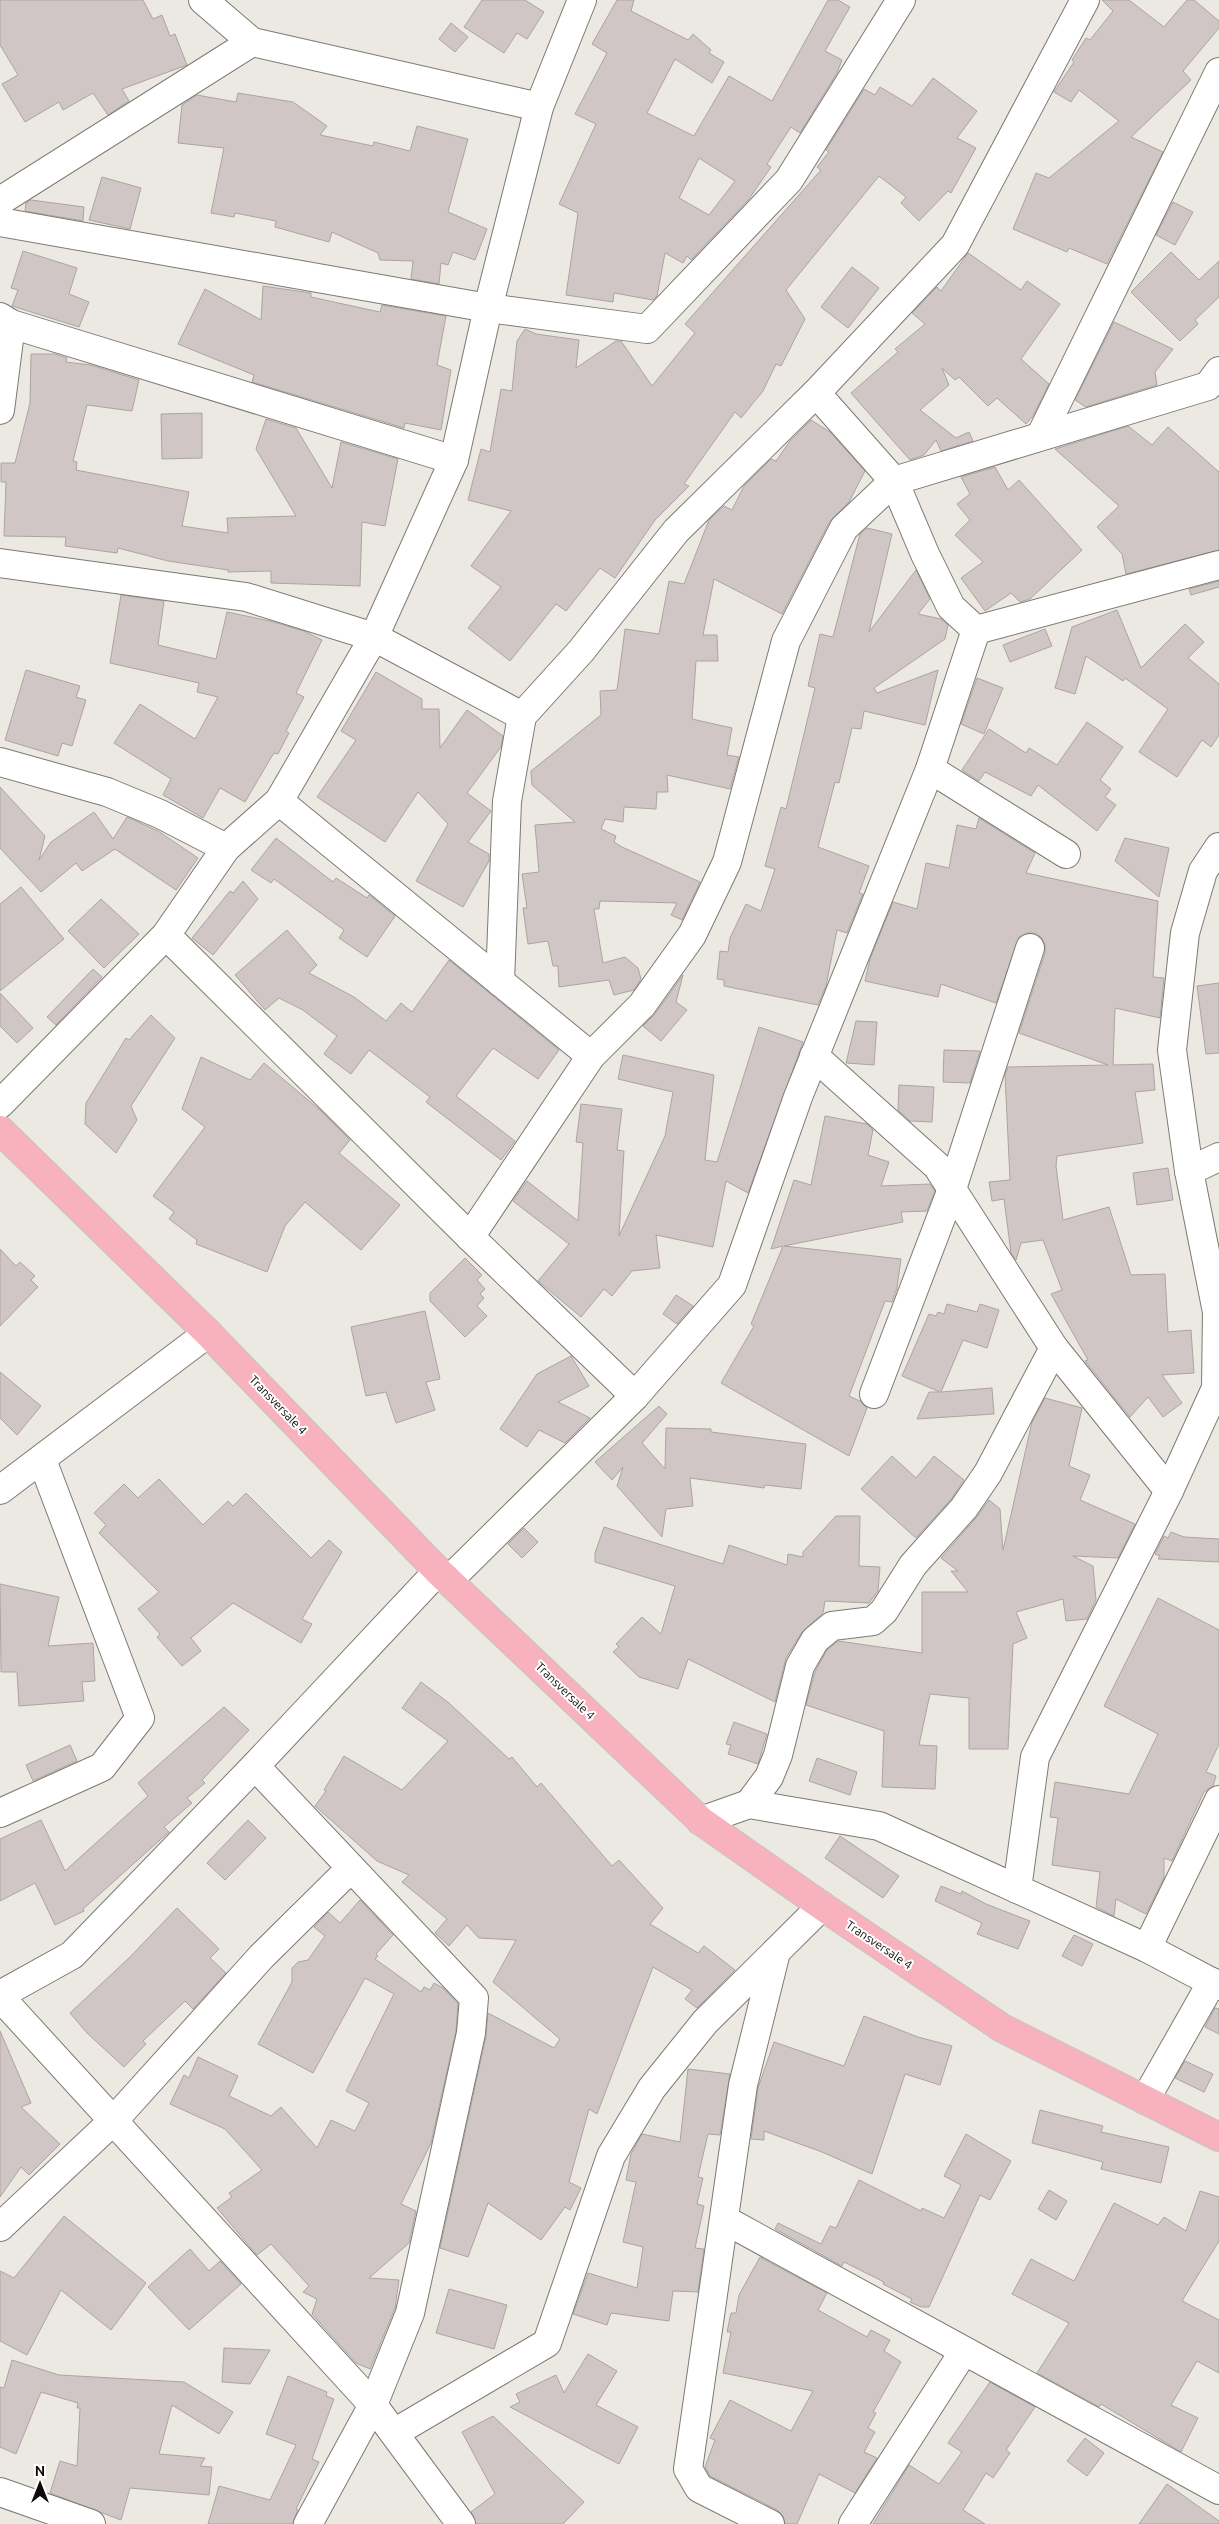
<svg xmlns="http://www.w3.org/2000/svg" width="1219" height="2524" font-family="Ubuntu,sans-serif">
	<rect width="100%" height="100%" fill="#ece9e2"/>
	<g fill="#d0c6c5" stroke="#ada4a2" fill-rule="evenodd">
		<polygon points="0,0 143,0 153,19 162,15 170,36 175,34 187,65 122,89 129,101 108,115 93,93 63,110 59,102 25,122 2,84 18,75 0,45"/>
		<polygon points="482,0 525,0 544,12 527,39 517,33 504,53 464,27"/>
		<path d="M 617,0 L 634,0 L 631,11 L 688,40 L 693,34 L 711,50 L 709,53 L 724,62 L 712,83 L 675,59 L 647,113 L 694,136 L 729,76 L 772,101 L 828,0 L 838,0 L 850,7 L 825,51 L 842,60 L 837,73 L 800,133 L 791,127 L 767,164 L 771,167 L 749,199 L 691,260 L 687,256 L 683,263 L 665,253 L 657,296 L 653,300 L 614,293 L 613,302 L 566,295 L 578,213 L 559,204 L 596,124 L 575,114 L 607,53 L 592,44 ZM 699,158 L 735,181 L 709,215 L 679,198 Z"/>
		<polygon points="1102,0 1129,0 1164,27 1187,0 1194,0 1219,21 1219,28 1183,71 1191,80 1131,137 1163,152 1107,264 1069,248 1067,252 1013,229 1036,173 1049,178 1119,121 1079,90 1071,102 1054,92 1074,62 1072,60 1086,38 1090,40 1113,11"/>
		<polygon points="451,23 468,37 455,52 439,39"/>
		<polygon points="933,78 977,111 957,138 976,148 951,193 948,191 919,221 901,203 906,197 879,176 786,290 805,319 781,366 776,364 763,391 741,418 735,412 684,484 689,486 655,520 615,578 600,568 566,611 556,604 510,661 468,628 501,587 471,566 511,511 468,500 481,449 490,452 501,389 512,391 517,341 525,329 536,334 579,340 576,368 616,341 621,341 652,386 695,333 685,324 821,170 817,167 829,152 826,150 864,89 875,95 880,87 912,106"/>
		<polygon points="238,93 293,102 327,126 320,135 373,146 374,142 410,151 417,126 468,139 448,212 487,229 475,260 453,252 448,265 441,263 439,284 411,279 413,261 380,260 378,253 332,232 329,242 275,227 276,221 235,213 234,217 211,213 224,148 178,143 182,105 197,95 236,102"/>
		<polygon points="102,177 141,188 130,229 89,220"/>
		<polygon points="31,200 84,207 83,221 25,211 26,203"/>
		<polygon points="1173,202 1193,212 1175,245 1156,235"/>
		<polygon points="23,251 77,268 69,294 89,302 79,327 12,306 18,290 11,288"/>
		<polygon points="1171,252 1199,280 1219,261 1219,297 1195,320 1198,324 1180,341 1131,292"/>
		<polygon points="968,253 1021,290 1027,281 1060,304 1021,359 1049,384 1033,416 1026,424 997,398 988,406 959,377 955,380 942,368 949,385 920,410 956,438 969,432 973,441 941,451 936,440 924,455 910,460 851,393 898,352 895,349 925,324 912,313 937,287 941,291"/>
		<polygon points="852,267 879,288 848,328 821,307"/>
		<polygon points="263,286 311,293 311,297 380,312 382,305 446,316 437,365 451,370 441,430 405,423 404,428 252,382 254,375 178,344 205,289 261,320"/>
		<polygon points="1114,322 1173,349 1155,372 1157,385 1086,407 1075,400"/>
		<polygon points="31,354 55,354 67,358 66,362 91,365 139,380 132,411 87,405 73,461 77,462 76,470 189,492 182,526 228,533 227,518 296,516 256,449 266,419 296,428 332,488 341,442 398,459 385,526 362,522 360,586 271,583 271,571 228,572 228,570 168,561 118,548 117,553 65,546 66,537 4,536 6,482 1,482 1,463 15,463 30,403"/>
		<polygon points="202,413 202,458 162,459 161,414"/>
		<polygon points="811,420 830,432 865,471 849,502 830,521 782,614 714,579 703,635 717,635 718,661 696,661 692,719 732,728 727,755 739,757 730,789 667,775 668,792 657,792 656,809 624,807 623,822 605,819 601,829 616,836 614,842 622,847 700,882 682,920 671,915 677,903 600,901 599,909 594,909 603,963 625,957 638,968 641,979 634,990 614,995 609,980 559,987 558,966 553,966 548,941 528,944 523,908 527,908 522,874 539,872 535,825 575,822 532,785 531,771 601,715 600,691 617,690 625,629 659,634 669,581 684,584 709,520 724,506 732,510 744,486 771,459 776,461 790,441"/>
		<polygon points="1128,426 1152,445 1168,427 1219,472 1219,550 1126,574 1122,554 1097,527 1119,506 1055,449"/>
		<polygon points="995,467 1008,490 1019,480 1082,550 1030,599 1020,602 1011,593 985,611 961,578 983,562 955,535 970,520 957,504 970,494 961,477"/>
		<polygon points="867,528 892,534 869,632 916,570 930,599 918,614 941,619 948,625 945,639 874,688 877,693 938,670 925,725 864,711 861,729 852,728 839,783 835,782 818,847 869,866 859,893 863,894 847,933 837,930 826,986 818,1005 724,986 724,980 717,979 720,951 728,952 730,938 746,904 761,911 775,869 765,866 781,807 786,809 815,688 808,686 820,634 833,637 860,534"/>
		<polygon points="1219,581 1219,587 1191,595 1189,589"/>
		<polygon points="121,595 164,601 158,645 216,659 227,612 270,621 304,631 322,640 296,693 304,697 286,731 289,733 278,754 274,753 272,756 245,802 220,788 203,818 163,795 171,779 114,743 140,704 195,739 218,697 197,692 199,683 110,663"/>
		<polygon points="1117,610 1141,668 1185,624 1204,642 1188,658 1219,684 1219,735 1211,747 1202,740 1177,777 1139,752 1168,709 1125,678 1123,681 1086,656 1075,694 1055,688 1072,627"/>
		<polygon points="1045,629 1052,646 1010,662 1003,645"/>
		<polygon points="26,670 80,686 76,697 86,700 72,746 62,743 58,756 5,740"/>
		<polygon points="376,672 422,699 422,709 439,709 440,748 467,710 503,736 501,747 467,793 491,811 468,842 489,854 489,861 463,907 416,881 448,824 418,792 385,842 317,797 356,740 341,731"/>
		<polygon points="977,678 1003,688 984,734 961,724"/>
		<polygon points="1087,722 1123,747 1100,780 1111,789 1105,797 1116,805 1097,831 1038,785 1031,796 985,772 979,781 962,770 989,729 1026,753 1029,748 1057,765"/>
		<polygon points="0,787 45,836 39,860 51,842 94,812 113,839 127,817 158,831 198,858 176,890 115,849 82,871 76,863 41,892 0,848"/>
		<polygon points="979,818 1035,853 1026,873 1158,901 1153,977 1164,978 1160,1018 1115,1008 1113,1065 1153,1064 1155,1090 1135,1092 1143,1143 1057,1156 1056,1166 1063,1220 1109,1207 1131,1275 1165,1274 1168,1332 1191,1330 1194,1373 1162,1375 1182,1403 1163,1417 1148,1397 1130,1417 1085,1361 1088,1360 1051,1294 1062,1290 1043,1240 1021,1243 1016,1260 1011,1253 1004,1199 992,1201 989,1182 1010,1180 1005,1075 1008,1067 1108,1065 1019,1033 1045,953 1045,945 1042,938 1035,933 1027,933 1019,937 996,1003 941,984 938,997 865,981 870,959 893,902 917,909 926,863 949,868 957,825 976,829"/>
		<polygon points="276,838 333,882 336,878 367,898 369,895 395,916 367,957 339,938 344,930 274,879 271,883 251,870"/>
		<polygon points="1125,838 1169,848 1159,897 1115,861"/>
		<polygon points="243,881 258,899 213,955 192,938 230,891 233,893"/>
		<polygon points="21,887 64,939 0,991 0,904"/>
		<polygon points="101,899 139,934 104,968 68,931"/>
		<polygon points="287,930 317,965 309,973 354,997 386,1021 401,1003 412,1012 449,960 559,1050 538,1079 493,1048 456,1096 515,1141 501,1160 426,1102 430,1097 369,1050 351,1074 324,1054 337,1036 303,1010 279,998 265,1010 235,975"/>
		<polygon points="93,969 102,977 56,1025 47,1017"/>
		<polygon points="683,975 676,1002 687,1010 661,1041 643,1026 655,1014"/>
		<polygon points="1219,983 1219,1053 1206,1054 1197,986"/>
		<polygon points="0,993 33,1028 17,1043 0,1026"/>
		<polygon points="151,1015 175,1038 131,1106 137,1120 116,1153 85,1124 86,1103 126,1038 129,1040"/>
		<polygon points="856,1021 877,1022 874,1065 846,1063"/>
		<polygon points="759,1027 803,1042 748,1193 726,1181 713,1247 656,1235 660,1268 632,1271 612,1296 604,1289 581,1317 538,1281 569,1244 513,1201 527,1181 578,1221 583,1143 576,1142 581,1104 622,1109 617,1150 624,1151 619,1236 665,1136 673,1092 618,1079 623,1055 714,1075 705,1160 717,1162"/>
		<polygon points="944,1050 980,1051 970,1083 943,1082"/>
		<polygon points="201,1057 250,1080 264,1063 320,1110 350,1140 339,1153 400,1205 361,1250 305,1202 285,1226 267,1272 196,1244 197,1240 169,1219 174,1212 153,1196 205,1127 182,1109"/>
		<polygon points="899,1085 934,1087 932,1122 910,1121 898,1110"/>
		<polygon points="825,1116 867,1124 873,1130 868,1155 889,1162 881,1186 930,1184 935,1191 927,1211 901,1212 903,1222 784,1246 901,1259 897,1288 892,1302 885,1301 849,1396 860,1401 867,1408 849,1456 721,1383 754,1326 751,1324 783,1246 771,1249 794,1180 811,1185"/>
		<polygon points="1168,1168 1173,1200 1137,1205 1133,1173"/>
		<polygon points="0,1249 16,1266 20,1262 35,1276 31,1280 38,1287 0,1326"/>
		<polygon points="465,1258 482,1275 477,1280 485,1289 480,1294 484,1298 477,1306 487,1316 465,1337 430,1301 430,1293"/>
		<polygon points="676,1295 693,1306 677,1324 663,1314"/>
		<polygon points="947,1304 977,1312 980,1304 999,1310 987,1348 963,1340 941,1392 992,1388 994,1414 917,1419 929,1392 940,1392 902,1376 929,1314 936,1316 938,1312 944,1314"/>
		<polygon points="425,1311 440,1379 426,1382 435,1410 396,1423 386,1392 366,1396 351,1327"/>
		<polygon points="571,1356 589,1386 558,1402 590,1418 565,1443 539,1430 527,1447 500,1429 537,1374"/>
		<polygon points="0,1372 41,1406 17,1435 0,1418"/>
		<polygon points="1045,1398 1082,1408 1069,1466 1090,1475 1080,1500 1135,1524 1118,1558 1073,1556 1093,1566 1096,1600 1087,1619 1066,1621 1063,1599 1016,1612 1027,1638 1013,1644 1008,1749 969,1749 969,1698 930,1694 919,1745 937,1746 935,1789 882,1787 884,1731 806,1705 815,1672 827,1650 838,1641 922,1653 922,1592 968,1592 951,1571 958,1571 941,1558 976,1518 989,1500 1000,1509 1003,1550 1032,1422"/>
		<polygon points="659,1406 667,1414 642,1443 665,1469 666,1428 711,1429 711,1432 806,1444 801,1489 765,1485 764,1488 690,1478 693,1506 666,1509 662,1537 617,1486 623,1467 612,1480 595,1462"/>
		<polygon points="892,1456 916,1478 934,1456 964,1480 952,1498 916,1538 861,1489"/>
		<polygon points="159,1479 203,1525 228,1501 233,1506 246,1493 311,1558 329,1540 342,1552 302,1619 312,1624 301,1643 233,1603 191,1638 201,1651 182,1666 157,1637 160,1634 138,1609 159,1592 99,1533 106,1525 94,1513 124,1484 138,1498"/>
		<polygon points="836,1516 860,1516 859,1566 880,1567 878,1591 869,1603 825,1601 823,1613 802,1632 786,1658 775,1702 688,1659 678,1689 639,1677 613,1652 619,1647 616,1644 642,1617 661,1634 675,1586 595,1562 595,1553 604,1527 723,1564 729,1545 787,1565 788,1554 803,1557 803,1552"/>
		<polygon points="524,1528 538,1542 522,1558 508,1544"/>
		<polygon points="1171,1532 1184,1537 1219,1539 1219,1562 1158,1559 1160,1556 1155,1554 1164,1536 1168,1538"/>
		<polygon points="0,1584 59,1597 48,1646 93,1643 95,1681 82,1682 84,1701 19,1706 17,1672 1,1672"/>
		<polygon points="1158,1598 1219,1630 1219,1744 1206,1772 1216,1776 1213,1786 1204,1792 1172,1861 1164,1858 1164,1878 1146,1914 1116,1899 1114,1916 1096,1907 1100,1872 1052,1865 1058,1818 1050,1817 1055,1782 1129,1794 1158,1734 1104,1706"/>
		<polygon points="421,1682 449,1703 509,1759 512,1757 537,1787 541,1783 612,1866 619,1860 663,1908 650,1924 698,1953 704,1946 735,1970 697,2008 685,1999 692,1990 653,1967 597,2114 589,2109 569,2182 581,2188 570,2210 565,2207 541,2240 488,2203 468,2257 440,2248 486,2036 488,2013 554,2048 560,2039 493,1982 516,1940 479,1938 467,1925 449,1946 435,1933 447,1919 402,1882 409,1875 377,1861 315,1806 326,1791 324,1790 344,1756 402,1790 448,1741 402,1708"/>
		<polygon points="224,1707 249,1730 202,1780 205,1783 187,1798 192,1803 164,1827 169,1832 83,1909 84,1911 55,1925 35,1883 0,1901 0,1839 41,1820 65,1871 148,1796 138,1783"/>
		<polygon points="734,1722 767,1734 758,1764 728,1754 731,1745 726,1744"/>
		<polygon points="70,1745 77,1761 33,1781 26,1765"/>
		<polygon points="817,1758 857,1772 850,1795 809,1781"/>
		<polygon points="248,1820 266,1838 225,1880 207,1863"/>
		<polygon points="840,1836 899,1876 883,1898 825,1858"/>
		<polygon points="941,1886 961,1894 962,1891 986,1904 1030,1921 1018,1949 977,1934 982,1923 935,1901"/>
		<polygon points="360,1900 393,1935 376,1954 378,1956 375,1959 421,1992 424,1987 430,1990 434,1983 443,1988 458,2004 456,2031 431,2143 401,2204 416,2211 409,2243 369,2278 399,2280 395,2308 370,2369 356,2363 312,2314 317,2299 303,2292 309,2286 271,2244 257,2255 217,2208 232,2197 229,2193 262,2170 225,2129 170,2104 184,2075 189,2078 198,2057 238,2076 229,2096 271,2116 281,2107 317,2148 331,2120 355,2131 369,2103 346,2091 394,1994 365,1978 313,2073 258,2044 292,1982 292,1968 298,1962 308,1960 325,1936 314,1927 328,1912 340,1923"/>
		<polygon points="177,1908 219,1949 210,1958 226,1973 193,2009 185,2001 143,2041 146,2044 124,2067 87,2033 70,2013 129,1958"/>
		<polygon points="1074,1935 1093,1944 1082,1966 1062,1956"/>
		<polygon points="1215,2008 1219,2009 1219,2034 1205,2027"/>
		<polygon points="864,2016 918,2037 952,2046 940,2085 905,2074 872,2174 822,2152 764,2131 764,2140 751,2139 758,2088 774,2042 844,2066"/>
		<polygon points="0,2031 31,2103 21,2107 60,2144 29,2175 21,2167 0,2197"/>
		<polygon points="1185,2061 1213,2074 1204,2092 1175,2078"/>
		<polygon points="688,2069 730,2074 720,2135 708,2134 698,2177 703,2178 697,2204 704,2206 695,2248 704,2249 698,2292 673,2291 669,2321 611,2313 607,2325 573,2314 588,2273 637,2288 643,2247 623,2242 636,2182 626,2180 631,2154 642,2134 680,2142"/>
		<polygon points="1040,2110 1103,2126 1101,2132 1169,2147 1161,2183 1101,2169 1103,2162 1032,2143"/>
		<polygon points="966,2134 1011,2161 990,2200 980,2195 929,2307 921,2307 910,2302 912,2299 883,2284 884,2282 844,2262 842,2266 775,2229 778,2223 821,2244 830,2226 836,2228 859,2180 921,2211 922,2208 944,2218 961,2185 944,2176"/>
		<polygon points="1049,2190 1067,2201 1056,2220 1038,2209"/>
		<polygon points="1200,2191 1219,2197 1219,2241 1182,2301 1219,2320 1219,2373 1197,2361 1171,2405 1198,2418 1181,2452 1101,2404 1099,2407 1037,2373 1069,2323 1012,2294 1031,2259 1074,2281 1114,2203 1158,2225 1164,2217 1186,2231"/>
		<polygon points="64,2216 146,2283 111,2330 61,2290 27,2355 0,2341 0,2271 14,2278"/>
		<polygon points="190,2249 209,2271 220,2261 241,2284 189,2330 148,2287"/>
		<polygon points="760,2257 827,2293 818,2310 867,2337 871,2330 890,2340 884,2351 901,2362 873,2412 876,2413 868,2428 875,2432 864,2452 877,2458 855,2493 819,2474 797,2524 785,2524 783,2516 777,2510 710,2476 705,2467 715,2440 710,2438 730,2400 791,2431 813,2391 723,2373 731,2332 727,2332 731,2313 736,2313 739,2295"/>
		<polygon points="449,2289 507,2305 494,2349 436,2333"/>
		<polygon points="224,2348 270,2350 250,2384 222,2382"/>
		<polygon points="588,2354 617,2371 596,2405 638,2427 619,2464 510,2407 520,2402 516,2394 556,2375 564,2393"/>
		<polygon points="12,2360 59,2375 184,2382 233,2412 219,2434 172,2405 159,2454 205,2458 200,2466 212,2467 209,2495 130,2488 121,2520 50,2493 60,2461 77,2466 80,2408 77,2408 78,2403 41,2392 16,2454 0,2447 0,2387 4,2388"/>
		<polygon points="288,2376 327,2392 326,2396 334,2399 312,2459 319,2462 296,2509 298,2510 292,2524 208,2524 219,2486 270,2500 296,2445 266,2434"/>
		<polygon points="990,2382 1035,2407 1006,2450 1010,2453 993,2478 986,2473 963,2510 985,2524 873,2524 909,2465 939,2484 962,2452 948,2443"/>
		<polygon points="493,2416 584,2502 563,2524 476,2524 471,2512 495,2494 462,2432"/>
		<polygon points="1085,2438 1104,2453 1087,2476 1067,2461"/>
		<polygon points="1167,2484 1219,2521 1219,2524 1139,2524"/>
	</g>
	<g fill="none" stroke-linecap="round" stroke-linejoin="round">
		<g stroke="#7d7a73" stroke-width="30">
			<g id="minor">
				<polyline points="203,0 252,42 539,107"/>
				<polyline points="0,201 252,42"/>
				<polyline points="0,222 488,308 647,329 789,180 901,0"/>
				<polyline points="0,317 11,324 454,460"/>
				<polyline points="816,393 894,481 925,554 951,607 976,630"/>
				<polyline points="0,410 11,324"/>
				<polyline points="1041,435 1219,72"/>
				<polyline points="0,563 246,597 374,637 522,716"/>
				<polyline points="0,762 107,792 160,814 226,848"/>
				<polyline points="930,769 1066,854"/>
				<polyline points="279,801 591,1056"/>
				<polyline points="166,935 470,1237 635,1396"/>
				<polyline points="500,982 507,801 522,716 581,651 676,531 816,393 955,245 1085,0"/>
				<polyline points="814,1056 937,1166 1054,1348 1169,1491"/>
				<polyline points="0,1104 166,935 226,848 279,801 374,637 454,460 488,308 539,107 582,0"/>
				<polyline points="1189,1171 1219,1157"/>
				<polyline points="470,1237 591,1056 642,1005 692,935 727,862 786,641 844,528 894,481 1208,386 1219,371"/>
				<polyline points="874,1394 952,1189 1030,948"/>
				<polyline points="0,1490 208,1333"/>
				<polyline points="449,1580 635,1396 732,1285 798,1097 930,769 976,630 1219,565"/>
				<polyline points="255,1766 474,1998 471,2033 410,2313 373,2405 308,2524"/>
				<polyline points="749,1804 769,1777 778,1755 800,1666 815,1640 832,1626 873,1621 884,1611 913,1565 964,1508 988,1473 1054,1348"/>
				<polyline points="0,1813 102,1767 140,1718 42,1460"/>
				<polyline points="701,1821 749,1804 879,1826 1147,1948 1219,1986"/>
				<polyline points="1017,1889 1035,1757 1169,1491 1216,1388 1217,1312 1189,1171 1172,1050 1185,933 1203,871 1219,847"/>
				<polyline points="1147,1948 1219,1800"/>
				<polyline points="0,1995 72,1955 255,1766 438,1571"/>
				<polyline points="0,1997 373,2405 461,2524"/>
				<polyline points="1145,2100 1212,1982"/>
				<polyline points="725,2220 1219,2490"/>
				<polyline points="0,2227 114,2120 261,1957 351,1868"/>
				<polyline points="394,2433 547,2343 611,2156 652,2088 705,2022 822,1906"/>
				<polyline points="0,2492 91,2524"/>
				<polyline points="770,2524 699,2488 688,2469 743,2085 776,1952"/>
				<polyline points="853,2524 964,2351"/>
			</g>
		</g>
		<g stroke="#c5c4c4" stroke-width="30">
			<polyline id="major" points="0,1130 208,1333 438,1571 701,1821 822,1906 1002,2028 1219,2137"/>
		</g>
		<use href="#minor" stroke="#fff" stroke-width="28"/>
		<use href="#major" stroke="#f7b2be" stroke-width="28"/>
	</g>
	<g text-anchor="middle" stroke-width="4" stroke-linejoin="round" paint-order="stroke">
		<g font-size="12" fill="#0c0b09" stroke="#fff">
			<text transform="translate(278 1405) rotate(46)" y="4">Transversale 4</text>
			<text transform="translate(565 1691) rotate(44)" y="4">Transversale 4</text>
			<text transform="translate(879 1945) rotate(34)" y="4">Transversale 4</text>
		</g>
	</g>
	<g transform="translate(40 2484)" stroke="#ffffff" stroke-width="4" paint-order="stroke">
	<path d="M0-4L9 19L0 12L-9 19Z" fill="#0c0b09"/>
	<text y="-8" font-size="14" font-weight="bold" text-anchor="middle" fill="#0c0b09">N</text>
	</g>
</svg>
